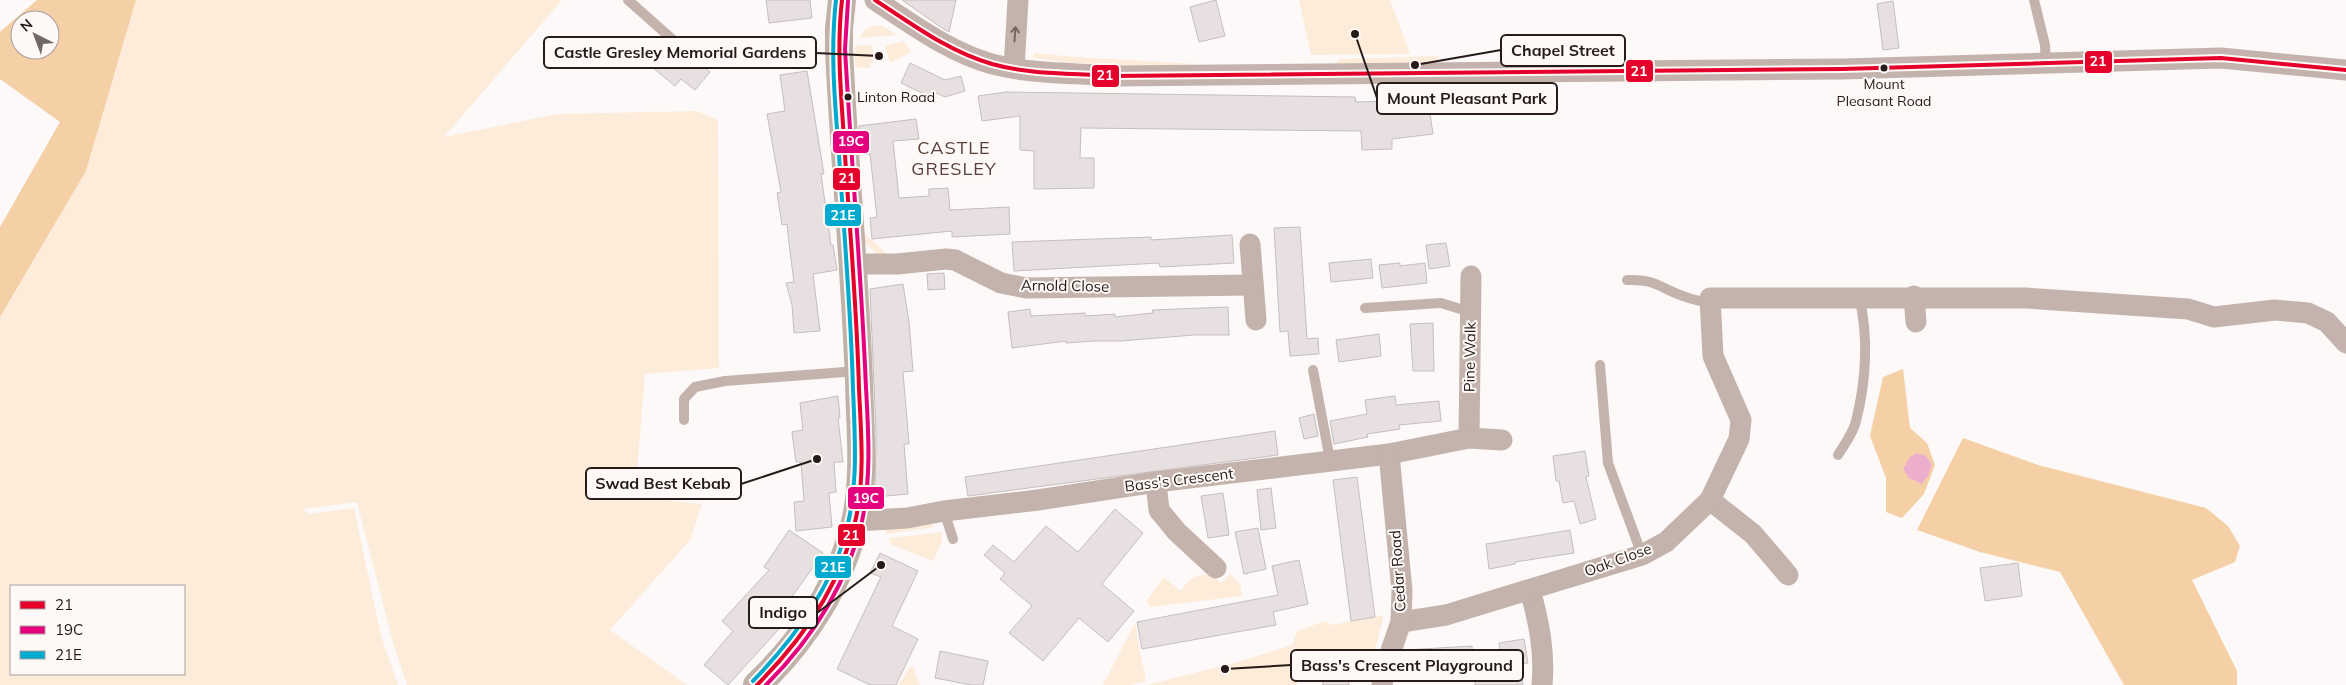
<svg xmlns="http://www.w3.org/2000/svg" width="2346" height="685" font-family="Mulish,sans-serif">
	<rect width="100%" height="100%" fill="#fcf9f8"/>
	<g fill="#feecdb" fill-rule="evenodd">
		<path d="M 136,0 L 562,0 L 444,137 L 558,114 L 697,111 L 718,120 L 719,368 L 645,374 L 635,497 L 702,504 L 690,540 L 610,630 L 687,685 L 407,685 L 393,643 L 357,502 L 303,509 L 309,514 L 354,508 L 381,636 L 398,685 L 0,685 L 0,317 L 86,171 ZM 11,586 L 184,586 L 184,674 L 11,674 Z"/>
		<polygon points="1299,0 1390,0 1410,54 1311,55"/>
		<path d="M 881,25 L 897,35 L 859,38 C 864,29 870,26 881,25 Z"/>
		<polygon points="904,41 911,52 890,63 885,46"/>
		<polygon points="872,45 873,56 870,68 855,67 855,46"/>
		<path d="M 1034,53 L 1074,57 L 1196,64 C 1141,67 1087,66 1033,58 Z"/>
		<polygon points="1439,56 1436,64 1336,64 1339,59"/>
		<polygon points="863,232 890,257 878,255 864,242"/>
		<polygon points="926,523 936,527 887,534 884,528"/>
		<polygon points="942,532 942,541 933,561 890,544 890,538"/>
		<path d="M 1230,574 L 1240,584 L 1242,596 L 1150,607 L 1148,604 L 1147,600 L 1164,577 L 1180,591 C 1192,578 1193,574 1212,575 L 1221,583 Z"/>
		<polygon points="1384,615 1374,654 1296,661 1297,685 1147,685 1238,662 1292,645 1297,631 1325,621 1332,625"/>
		<polygon points="1135,623 1146,681 1131,685 1103,685"/>
		<polygon points="912,665 920,685 898,685"/>
	</g>
	<g fill="#f5d0a6" fill-rule="evenodd">
		<path d="M 37,0 L 136,0 L 86,171 L 0,317 L 0,227 L 60,122 L 0,79 L 0,32 ZM 20,20 L 50,20 L 50,50 L 20,50 Z"/>
		<polygon points="1903,369 1910,428 1927,443 1935,465 1924,494 1902,518 1886,512 1886,478 1870,436 1883,377"/>
		<polygon points="1963,438 2038,465 2206,508 2228,526 2240,546 2235,562 2192,580 2237,671 2237,685 2124,685 2060,572 1980,552 1917,530"/>
	</g>
	<polygon fill="#edaecd" points="1917,453 1926,456 1932,465 1928,476 1922,484 1909,478 1903,469 1910,457"/>
	<g fill="#e8dfe0" stroke="#c5bebe">
		<polygon points="766,0 810,0 812,18 769,23"/>
		<polygon points="902,0 956,0 949,32 942,28"/>
		<polygon points="1216,0 1225,36 1199,42 1190,7"/>
		<polygon points="1893,1 1899,48 1883,50 1877,4"/>
		<polygon points="677,44 710,72 695,90 681,79 675,86 652,67 670,45"/>
		<polygon points="910,63 945,80 961,76 965,91 945,97 934,92 930,97 901,83"/>
		<polygon points="807,71 824,174 821,174 831,245 833,245 837,270 813,274 820,331 794,333 792,305 786,283 794,282 790,252 787,224 782,225 777,193 781,192 767,114 785,111 780,75"/>
		<polygon points="1006,92 1355,97 1356,102 1391,101 1391,106 1428,100 1433,134 1392,139 1392,149 1362,150 1361,131 1081,128 1080,158 1094,158 1094,188 1034,189 1034,151 1020,150 1020,116 982,121 978,96"/>
		<polygon points="916,119 919,139 893,141 899,198 929,196 929,189 948,188 950,210 1009,207 1010,234 952,237 952,231 872,239 870,218 877,217 870,154 861,155 859,126"/>
		<polygon points="1300,227 1307,339 1318,338 1319,354 1290,356 1288,331 1280,332 1274,228"/>
		<polygon points="1232,235 1234,263 1160,267 1159,263 1014,271 1012,242 1151,237 1151,240"/>
		<polygon points="1446,243 1450,266 1429,269 1426,245"/>
		<polygon points="1371,259 1373,278 1331,282 1329,263"/>
		<polygon points="1400,263 1400,266 1425,263 1427,283 1382,288 1379,265"/>
		<polygon points="944,273 945,289 928,290 927,274"/>
		<polygon points="903,284 909,322 913,371 903,372 909,444 904,444 908,494 875,497 876,433 870,289"/>
		<polygon points="1228,307 1229,335 1194,335 1121,341 1093,341 1066,343 1066,341 1012,348 1008,312 1030,309 1031,316 1085,313 1085,316 1115,314 1115,317 1153,313 1152,310"/>
		<polygon points="1433,323 1434,371 1413,371 1410,324"/>
		<polygon points="1379,334 1381,356 1339,362 1336,340"/>
		<polygon points="838,396 840,418 838,418 843,462 834,462 836,492 829,493 832,527 796,531 794,502 804,501 801,462 796,462 792,432 803,430 800,403"/>
		<polygon points="1395,396 1396,405 1439,401 1441,421 1399,425 1400,429 1367,434 1368,437 1334,444 1330,421 1367,414 1365,400"/>
		<polygon points="1314,414 1318,436 1304,439 1299,418"/>
		<polygon points="1275,431 1278,455 968,496 965,477"/>
		<polygon points="1585,451 1589,476 1586,477 1596,519 1580,524 1574,501 1563,503 1559,481 1556,481 1553,456"/>
		<polygon points="1357,477 1375,617 1351,621 1333,480"/>
		<polygon points="1271,488 1276,528 1261,530 1257,490"/>
		<polygon points="1223,493 1229,535 1208,538 1201,496"/>
		<polygon points="1115,509 1143,533 1102,584 1134,611 1108,642 1079,618 1043,661 1009,633 1032,606 1000,579 1005,573 984,555 993,545 1014,562 1046,526 1078,552"/>
		<polygon points="1258,528 1266,569 1244,574 1235,532"/>
		<polygon points="789,530 823,553 789,601 772,622 779,629 728,685 704,665 733,631 722,621 769,570 764,567"/>
		<polygon points="1570,530 1574,553 1515,562 1515,564 1489,569 1486,544"/>
		<polygon points="880,553 918,571 892,626 918,639 896,685 870,685 837,669 881,577 870,573"/>
		<polygon points="1299,560 1308,604 1273,612 1276,625 1142,649 1137,622 1278,595 1272,566"/>
		<polygon points="2018,563 2022,596 1985,601 1980,568"/>
		<polygon points="1524,639 1528,663 1520,664 1523,685 1475,685 1475,677 1503,672 1499,643"/>
		<polygon points="1472,646 1473,671 1404,674 1405,650"/>
		<polygon points="940,651 988,661 983,685 971,685 935,678"/>
		<polygon points="1348,663 1349,685 1323,685 1321,664"/>
	</g>
	<g fill="none" stroke-linecap="round" stroke-linejoin="round">
		<g stroke="#c3b3ac" stroke-width="10">
			<polyline points="628,0 672,39"/>
			<polyline points="2034,0 2045,45 2046,63"/>
			<path d="M 1627,280 C 1656,279 1660,288 1683,296 C 1692,300 1701,301 1710,303"/>
			<polyline points="1365,308 1441,303 1470,312"/>
			<polyline points="1600,365 1608,463 1642,555"/>
			<polyline points="1313,370 1330,460"/>
			<polyline points="684,420 684,399 695,387 725,381 858,371"/>
			<path d="M 1838,455 C 1844,445 1854,432 1856,421 C 1866,382 1869,336 1859,297"/>
			<polyline points="944,511 953,539"/>
		</g>
		<g stroke="#c3b3ac" stroke-width="21">
			<path d="M 875,0 C 912,24 949,52 992,64 C 1031,74 1074,73 1113,76 L 1842,69 L 2221,58 L 2346,70"/>
			<polyline points="1014,68 1018,0"/>
			<polyline points="1250,244 1256,320"/>
			<polyline points="853,264 897,264 946,259 955,260 1001,283 1026,288 1253,285"/>
			<polyline points="1914,296 1916,322"/>
			<polyline points="1469,438 1471,276"/>
			<polyline points="1156,482 1159,510 1177,532 1216,568"/>
			<polyline points="1710,500 1753,534 1788,575"/>
			<polyline points="855,521 907,518 944,511 1038,500 1156,482 1389,454 1469,438 1502,440"/>
			<path d="M 1530,590 C 1539,622 1545,652 1542,685"/>
			<polyline points="1401,622 1446,615 1642,555 1666,542 1710,500 1739,439 1741,420 1713,356 1710,298 2026,298 2188,309 2214,317 2275,310 2308,313 2327,322 2346,343"/>
			<polyline points="1382,685 1385,668 1401,622 1402,591 1389,454"/>
		</g>
		<path stroke="#c1b2a9" stroke-width="28" d="M 757,685 C 804,641 842,582 856,518 C 865,475 860,427 859,382 C 855,271 844,160 839,49 L 839,28 L 842,0"/>
		<g stroke="#fef8f6" stroke-width="8">
			<g id="bus-1">
				<path d="M 875,0 C 912,24 949,52 992,64 C 1031,75 1073,73 1113,76 L 1842,69 L 2221,58 L 2346,70"/>
				<path d="M 757,685 C 804,638 842,583 856,518 C 865,476 861,432 859,389 C 857,311 850,233 845,155 C 842,103 836,52 842,0"/>
			</g>
		</g>
		<g stroke="#fef8f6" stroke-width="8">
			<path id="bus-2" d="M 766,685 C 812,639 847,584 862,521 C 873,471 867,416 865,366 C 860,260 851,155 845,49 L 848,1"/>
		</g>
		<g stroke="#fef8f6" stroke-width="8">
			<path id="bus-3" d="M 753,681 C 793,640 827,594 844,539 C 859,490 855,439 853,389 C 851,311 844,233 839,155 C 835,103 830,52 836,0"/>
		</g>
		<use href="#bus-1" stroke="#e4002b" stroke-width="4"/>
		<use href="#bus-2" stroke="#e5007d" stroke-width="4"/>
		<use href="#bus-3" stroke="#00a9ce" stroke-width="4"/>
	</g>
	<defs><path id="oneway-shaft" d="M-6 0H5M1.5-3L5.5 0L1.5 3" fill="none" stroke-width="1.6" stroke-linecap="round" stroke-linejoin="round" transform="scale(1.25)"/></defs>
	<use stroke="#746762" href="#oneway-shaft" transform="translate(1015 34) rotate(-86)"/>
	<g fill="#261b19" stroke="#fef8f6" stroke-width="2">
		<circle cx="1884" cy="68" r="4.5"/>
		<circle cx="848" cy="97" r="4.5"/>
	</g>
	<g text-anchor="middle" stroke-width="4" stroke-linejoin="round" paint-order="stroke">
		<g font-size="14" fill="#261b19" stroke="#fef8f6">
			<text x="1884" y="89">Mount<tspan x="1884" dy="17">Pleasant Road</tspan></text>
			<text x="857" y="102" text-anchor="start">Linton Road</text>
		</g>
		<g font-size="15" fill="#261b19" stroke="#fef8f6">
			<text transform="translate(1065 286) rotate(1)" y="5">Arnold Close</text>
			<text transform="translate(1470 357) rotate(-89)" y="5">Pine Walk</text>
			<text transform="translate(1179 480) rotate(-7)" y="5">Bass's Crescent</text>
			<text transform="translate(1618 560) rotate(-20)" y="5">Oak Close</text>
			<text transform="translate(1398 571) rotate(-94)" y="5">Cedar Road</text>
		</g>
		<g font-size="18" letter-spacing="1" fill="#583f3b" stroke="#fef8f6">
			<text x="954" y="154">CASTLE<tspan x="954" dy="21">GRESLEY</tspan></text>
		</g>
	</g>
	<path fill="none" stroke="#261b19" stroke-width="2" d="M1415 65L1501 50M879 56L816 53M1355 34L1377 98M817 459L741 484M881 565L817 613M1225 669L1291 665"/>
	<g fill="#261b19" stroke="#fef8f6" stroke-width="2">
		<circle cx="1415" cy="65" r="5"/>
		<circle cx="879" cy="56" r="5"/>
		<circle cx="1355" cy="34" r="5"/>
		<circle cx="817" cy="459" r="5"/>
		<circle cx="881" cy="565" r="5"/>
		<circle cx="1225" cy="669" r="5"/>
	</g>
	<g fill="#fef8f6" stroke="#261b19" stroke-width="2">
		<rect x="1501" y="35" width="124" height="31" rx="5"/>
		<rect x="544" y="37" width="272" height="31" rx="5"/>
		<rect x="1377" y="83" width="180" height="31" rx="5"/>
		<rect x="586" y="468" width="155" height="31" rx="5"/>
		<rect x="749" y="597" width="68" height="31" rx="5"/>
		<rect x="1291" y="650" width="232" height="31" rx="5"/>
	</g>
	<g font-size="16" text-anchor="middle" font-weight="bold" fill="#261b19">
		<text x="1563" y="56">Chapel Street</text>
		<text x="680" y="58">Castle Gresley Memorial Gardens</text>
		<text x="1467" y="104">Mount Pleasant Park</text>
		<text x="663" y="489">Swad Best Kebab</text>
		<text x="783" y="618">Indigo</text>
		<text x="1407" y="671">Bass's Crescent Playground</text>
	</g>
	<g stroke="#fef8f6" stroke-width="2">
		<rect x="2084" y="50" width="29" height="24" rx="5" fill="#e4002b"/>
		<rect x="1625" y="59" width="29" height="24" rx="5" fill="#e4002b"/>
		<rect x="1091" y="64" width="29" height="24" rx="5" fill="#e4002b"/>
		<rect x="832" y="130" width="38" height="24" rx="5" fill="#e5007d"/>
		<rect x="832" y="167" width="29" height="24" rx="5" fill="#e4002b"/>
		<rect x="824" y="203" width="38" height="24" rx="5" fill="#00a9ce"/>
		<rect x="847" y="486" width="38" height="24" rx="5" fill="#e5007d"/>
		<rect x="837" y="523" width="29" height="24" rx="5" fill="#e4002b"/>
		<rect x="814" y="555" width="38" height="24" rx="5" fill="#00a9ce"/>
	</g>
	<g font-size="14" text-anchor="middle" font-weight="bold" fill="#fff">
		<text x="2098" y="66">21</text>
		<text x="1639" y="76">21</text>
		<text x="1105" y="80">21</text>
		<text x="851" y="146">19C</text>
		<text x="847" y="183">21</text>
		<text x="843" y="220">21E</text>
		<text x="866" y="503">19C</text>
		<text x="851" y="540">21</text>
		<text x="833" y="572">21E</text>
	</g>
	<rect x="10" y="585" width="175" height="90" fill="#fef8f6" stroke="#a8a09e"/>
	<rect x="20" y="601" width="25" height="8" fill="#e4002b" stroke="#a8a09e"/>
	<text x="55" y="610" font-size="15" fill="#261b19">21</text>
	<rect x="20" y="626" width="25" height="8" fill="#e5007d" stroke="#a8a09e"/>
	<text x="55" y="635" font-size="15" fill="#261b19">19C</text>
	<rect x="20" y="651" width="25" height="8" fill="#00a9ce" stroke="#a8a09e"/>
	<text x="55" y="660" font-size="15" fill="#261b19">21E</text>
	<g transform="translate(35 35) rotate(318)"><circle r="24" fill="#fef8f6" stroke="#a8a09e"/>
	<path d="M0-4L9 19L0 12L-9 19Z" fill="#716967"/>
	<text y="-8" font-size="14" font-weight="bold" text-anchor="middle" fill="#261b19">N</text>
	</g>
</svg>
